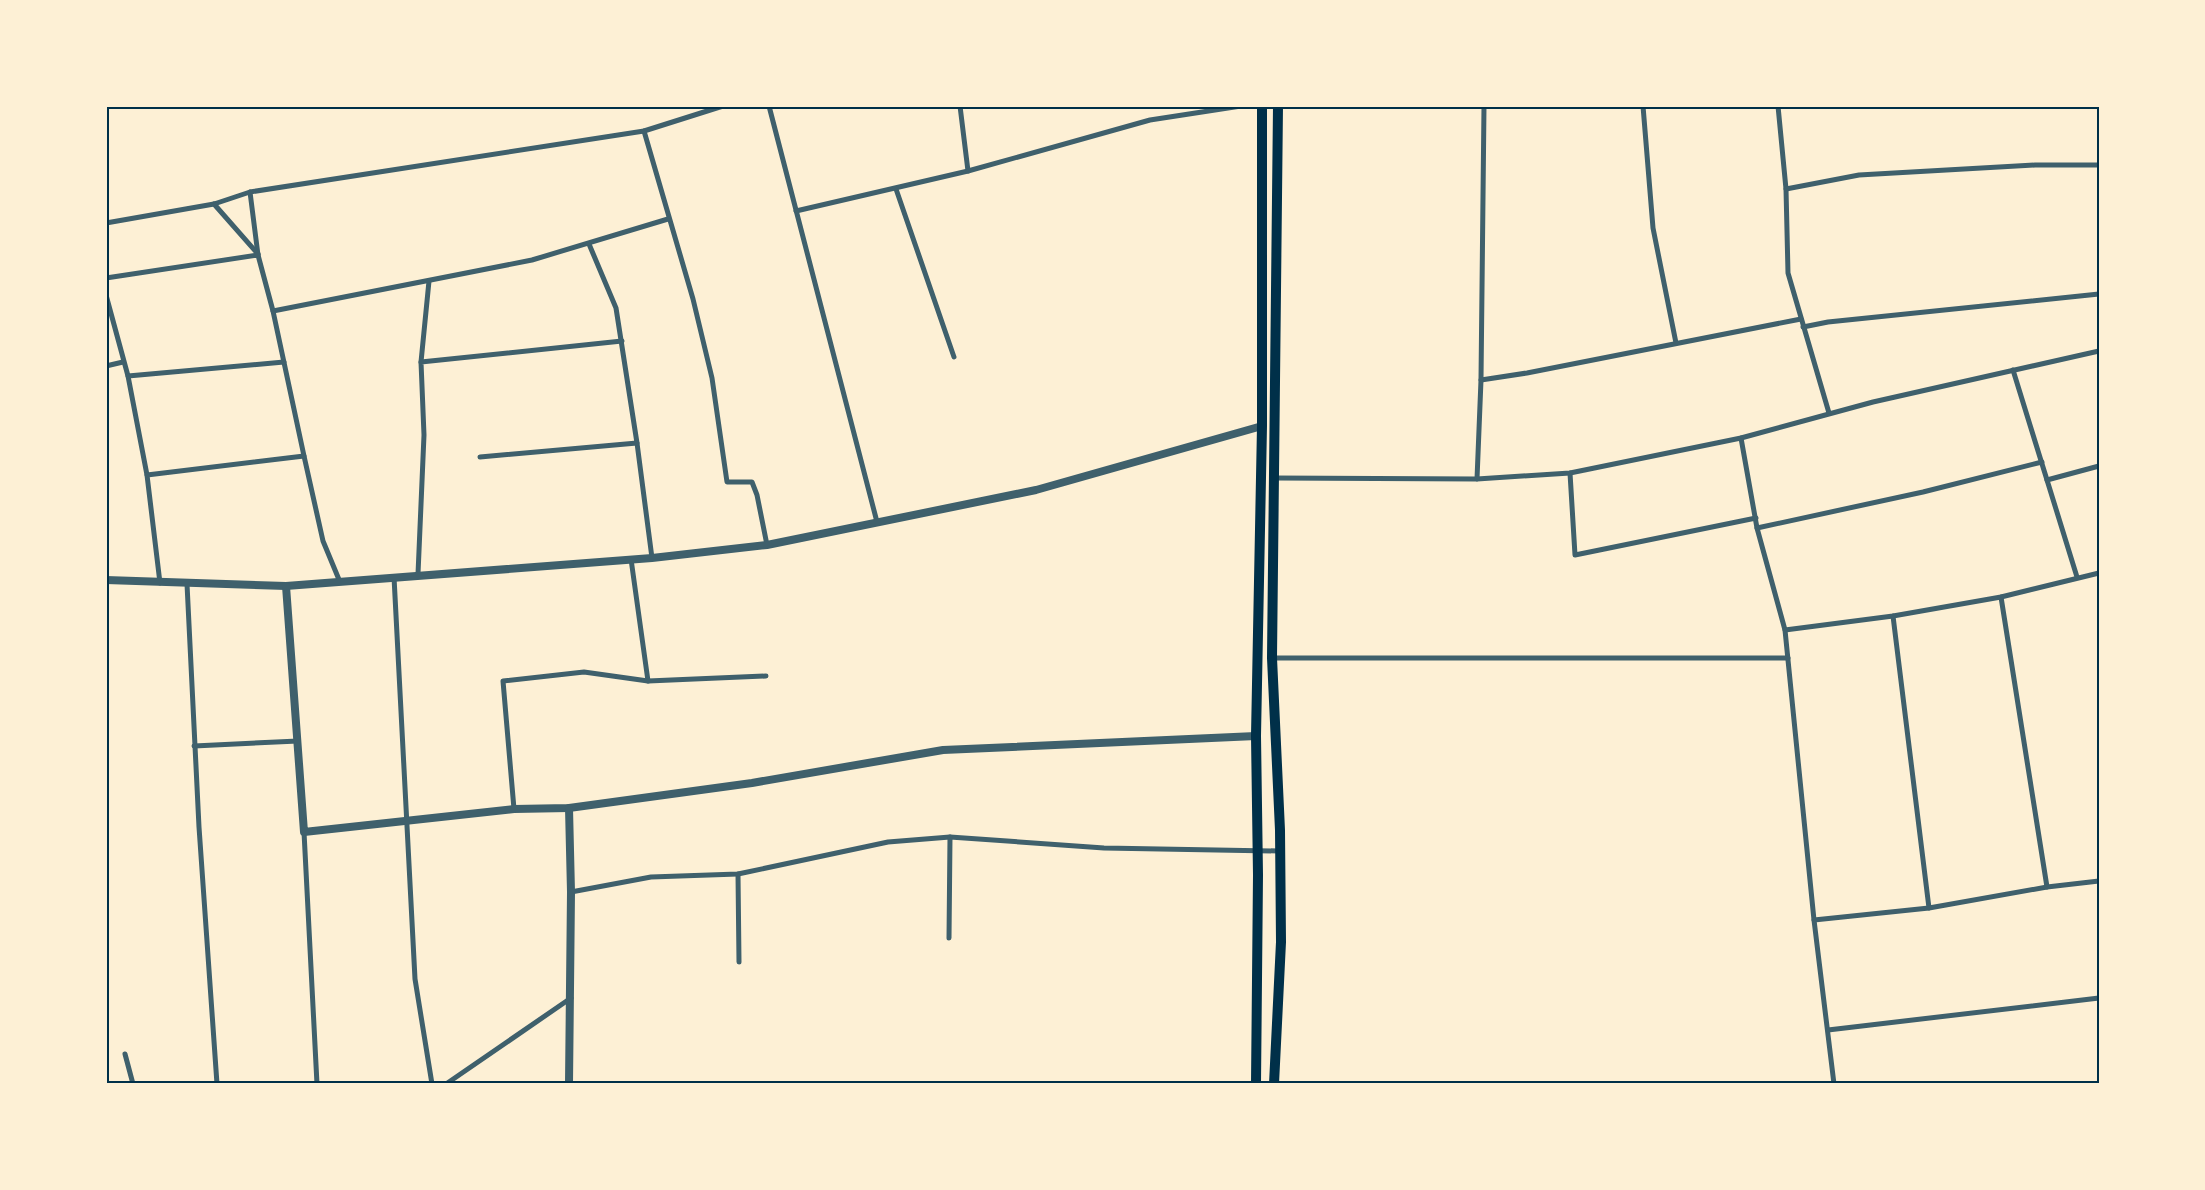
<svg xmlns="http://www.w3.org/2000/svg" width="2205" height="1190" font-family="Montserrat,sans-serif">
	<rect width="100%" height="100%" fill="#fdf0d5"/>
	<g fill="none" stroke-linecap="round" stroke-linejoin="round">
		<g stroke="#3f606c" stroke-width="5">
			<polyline points="769,106 877,522"/>
			<polyline points="960,106 968,171"/>
			<polyline points="1643,106 1653,228 1676,343"/>
			<polyline points="1778,106 1786,189 1788,273 1829,413"/>
			<polyline points="644,131 693,299 712,378 727,482 752,482 757,495 767,545"/>
			<polyline points="896,189 954,357"/>
			<polyline points="1786,189 1859,175 2035,165 2099,165"/>
			<polyline points="250,192 258,255 273,311 304,456 323,541 340,582"/>
			<polyline points="214,204 258,254"/>
			<polyline points="796,211 968,171 1150,120 1241,106"/>
			<polyline points="106,223 214,204 250,192 644,131 723,106"/>
			<polyline points="589,244 616,308 637,443 652,558"/>
			<polyline points="106,278 258,255"/>
			<polyline points="106,295 128,376 147,475 160,583"/>
			<polyline points="273,311 532,260 668,219"/>
			<polyline points="1803,327 1828,322 2099,294"/>
			<polyline points="421,362 429,281"/>
			<polyline points="106,366 123,362"/>
			<polyline points="2013,370 2077,577"/>
			<polyline points="128,376 284,362"/>
			<polyline points="1481,380 1527,373 1801,319"/>
			<polyline points="1741,438 1757,528 1785,630 1814,920 1834,1084"/>
			<polyline points="480,457 637,443"/>
			<polyline points="1570,473 1575,555 1756,518"/>
			<polyline points="147,475 304,456"/>
			<polyline points="1275,478 1477,479 1570,473 1741,438 1873,402 2099,351"/>
			<polyline points="1477,479 1481,380 1484,106"/>
			<polyline points="2047,480 2099,466"/>
			<polyline points="1757,528 1923,492 2042,462"/>
			<polyline points="631,559 648,681"/>
			<polyline points="418,574 424,435 421,362 622,341"/>
			<polyline points="394,577 415,979 432,1084"/>
			<polyline points="187,584 199,827 217,1084"/>
			<polyline points="2001,597 2047,887"/>
			<polyline points="1893,616 1929,908"/>
			<polyline points="1785,630 1893,616 2001,597 2099,573"/>
			<polyline points="1272,658 1788,658"/>
			<polyline points="194,746 298,741"/>
			<polyline points="514,809 503,681 584,672 648,681 766,676"/>
			<polyline points="304,832 317,1084"/>
			<polyline points="738,874 739,962"/>
			<polyline points="571,892 651,877 738,874 888,842 950,837 1104,848 1279,851"/>
			<polyline points="1814,920 1929,908 2047,887 2099,881"/>
			<polyline points="949,938 950,837"/>
			<polyline points="1828,1030 2099,998"/>
			<polyline points="125,1054 133,1084"/>
			<polyline points="446,1084 571,998"/>
		</g>
		<g stroke="#3f606c" stroke-width="8">
			<polyline points="106,580 286,586 652,558 767,545 1036,490 1262,426"/>
			<polyline points="286,586 304,832 514,809 569,808 752,783 943,750 1256,736"/>
			<polyline points="569,1084 571,892 569,808"/>
		</g>
		<g stroke="#003049" stroke-width="10">
			<polyline points="1256,1084 1258,875 1256,736 1262,426 1262,106"/>
			<polyline points="1274,1084 1281,942 1280,830 1272,658 1278,106"/>
		</g>
	</g>
	<rect width="2205" height="1190" fill="none" stroke="#fdf0d5" stroke-width="215"/>
	<rect x="108" y="108" width="1990" height="974" fill="none" stroke="#003049" stroke-width="2"/>
</svg>
